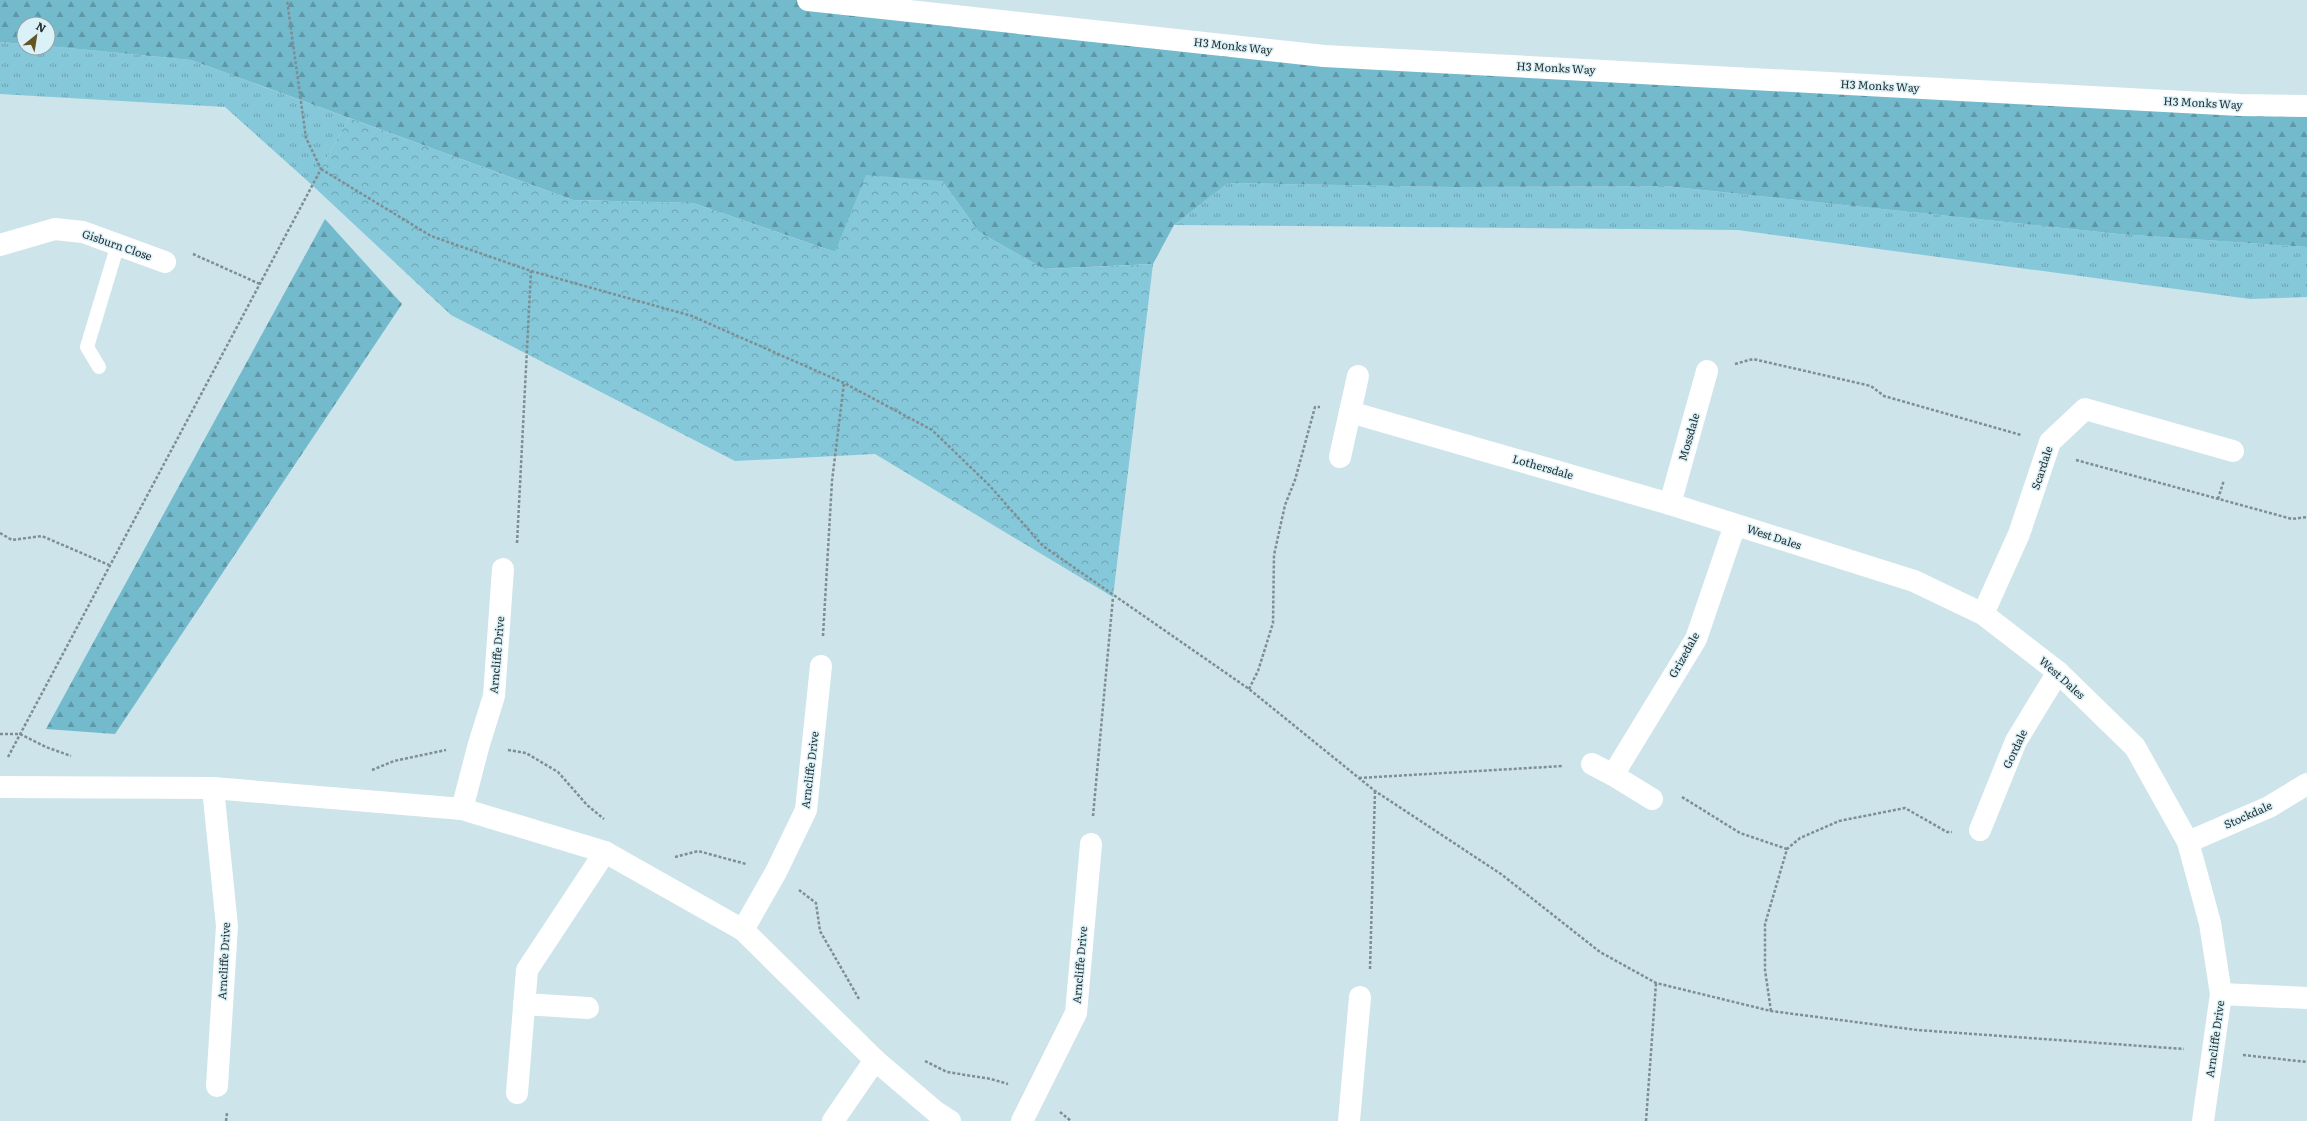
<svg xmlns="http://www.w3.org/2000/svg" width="2307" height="1121" font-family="Literata,serif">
	<defs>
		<pattern id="grass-tufts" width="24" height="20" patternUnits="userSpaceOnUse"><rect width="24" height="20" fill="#85c8da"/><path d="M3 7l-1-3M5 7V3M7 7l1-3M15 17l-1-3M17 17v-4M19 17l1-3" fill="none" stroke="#6da3b1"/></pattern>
		<pattern id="forest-firs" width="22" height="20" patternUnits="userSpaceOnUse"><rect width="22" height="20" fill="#73bacd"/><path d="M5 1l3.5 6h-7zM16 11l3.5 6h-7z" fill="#5e98a7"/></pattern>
		<pattern id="park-crowns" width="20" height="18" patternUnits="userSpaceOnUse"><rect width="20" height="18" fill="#85c8da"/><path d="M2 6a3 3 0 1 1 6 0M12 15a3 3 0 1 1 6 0" fill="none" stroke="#6da3b1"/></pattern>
	</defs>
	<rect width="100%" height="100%" fill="#cde4ea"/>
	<g fill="url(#grass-tufts)">
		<polygon points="0,42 24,44 24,48 48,48 48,46 191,60 349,118 312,185 225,107 0,94"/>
		<polygon points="1228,183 1452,187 1665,186 2119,234 2307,247 2307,297 2250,299 1738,230 1174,225"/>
	</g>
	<g fill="url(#forest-firs)">
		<polygon points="0,0 808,0 1324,56 2307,106 2307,247 2119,234 1665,186 1452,187 1228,183 1174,225 1153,264 1044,269 979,232 942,181 835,252 693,203 573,200 191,60 48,46 48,24 24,24 24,44 0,42"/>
		<polygon points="325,219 402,304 115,734 46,729"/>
	</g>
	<polygon fill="url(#park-crowns)" points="349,118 573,200 693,203 835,252 866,175 942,181 979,232 1044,269 1153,264 1113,597 875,454 735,461 451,315 312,185"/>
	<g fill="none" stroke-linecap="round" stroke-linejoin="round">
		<g stroke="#7e8e92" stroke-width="2.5" stroke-dasharray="3 2" stroke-linecap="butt">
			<polyline points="321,169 431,236 531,271 692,316 844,383 932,430 989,485 1043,546 1249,689 1375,791 1501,874 1600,952 1656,983 1771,1011 1917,1030 2184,1049"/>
			<polyline points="193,254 260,284"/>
			<polyline points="1735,364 1753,359 1871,386 1884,396 2021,435"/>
			<polyline points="2076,460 2292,519 2307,517"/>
			<polyline points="2218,499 2224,480"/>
			<polyline points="0,533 12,540 42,536 109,565"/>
			<polyline points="517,543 531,271"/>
			<polyline points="823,636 832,481 844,383"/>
			<polyline points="1249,689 1258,671 1273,623 1274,555 1285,505 1295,480 1315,407 1320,407"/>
			<polyline points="0,734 20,734 46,747 71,756"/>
			<polyline points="508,750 526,753 558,772 587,805 604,819"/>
			<polyline points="8,757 321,169 306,138 287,0"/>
			<polyline points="372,770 394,761 446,750"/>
			<polyline points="1359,778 1563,766"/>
			<polyline points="1682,797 1740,833 1787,849"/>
			<polyline points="1093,816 1113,597"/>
			<polyline points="675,857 698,851 746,864"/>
			<polyline points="799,890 816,903 820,931 859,999"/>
			<polyline points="1370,969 1375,791"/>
			<polyline points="1771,1011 1765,970 1765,924 1787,849 1800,838 1839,821 1905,808 1947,832 1952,832"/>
			<polyline points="2243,1055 2307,1062"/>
			<polyline points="925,1061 947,1072 991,1079 1008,1084"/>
			<polyline points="1060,1112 1071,1121"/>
			<polyline points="226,1121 227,1113"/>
			<polyline points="1646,1121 1656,983"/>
		</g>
		<polyline stroke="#fff" stroke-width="14" points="99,367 87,347 118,244"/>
		<g stroke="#fff" stroke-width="22">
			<polyline points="0,245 55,229 83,232 165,262"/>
			<polyline points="1350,412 1670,504 1914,581 1983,614 2058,672 2135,747 2188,842 2210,923 2221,994"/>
			<polyline points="1340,457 1358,376"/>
			<polyline points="1670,504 1707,371"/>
			<polyline points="1983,614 2019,534 2050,442 2085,409 2233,451"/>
			<polyline points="1592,764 1613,775 1696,639 1735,525"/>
			<polyline points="1613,775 1652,799"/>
			<polyline points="0,787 213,788 462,809 605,852 743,930 875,1060 936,1112 950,1121"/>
			<polyline points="213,788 227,926 217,1086"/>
			<polyline points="462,809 479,744 494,696 503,569"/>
			<polyline points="1980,830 2016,741 2058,672"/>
			<polyline points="2188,842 2269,807 2307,784"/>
			<polyline points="743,930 776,872 806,810 821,666"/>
			<polyline points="524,1004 588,1008"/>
			<polyline points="517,1093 527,970 605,852"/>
			<polyline points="833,1121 875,1060"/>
			<polyline points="1022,1121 1076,1013 1091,844"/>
			<polyline points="1349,1121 1360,997"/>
			<polyline points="2203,1121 2221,994 2307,998"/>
		</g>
		<polyline stroke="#fff" stroke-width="22" points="808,0 1324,56 2240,105 2307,106"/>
	</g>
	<g text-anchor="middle" stroke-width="3" stroke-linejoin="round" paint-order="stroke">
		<g font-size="11" fill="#262f31" stroke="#daf1f7">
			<text transform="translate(1233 46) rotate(6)" y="4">H3 Monks Way</text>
			<text transform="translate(1556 68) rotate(3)" y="4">H3 Monks Way</text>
			<text transform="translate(1880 86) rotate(3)" y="4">H3 Monks Way</text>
			<text transform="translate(2203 103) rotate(3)" y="4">H3 Monks Way</text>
			<text transform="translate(117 245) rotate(19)" y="4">Gisburn Close</text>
			<text transform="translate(1689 437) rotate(-74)" y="4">Mossdale</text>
			<text transform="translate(1543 467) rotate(16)" y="4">Lothersdale</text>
			<text transform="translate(2042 468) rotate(-72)" y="4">Scardale</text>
			<text transform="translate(1774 537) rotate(18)" y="4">West Dales</text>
			<text transform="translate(497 655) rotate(-85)" y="4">Arncliffe Drive</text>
			<text transform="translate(1684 655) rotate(-61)" y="4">Grizedale</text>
			<text transform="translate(2062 678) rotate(42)" y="4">West Dales</text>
			<text transform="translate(2015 749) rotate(-65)" y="4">Gordale</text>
			<text transform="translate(810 770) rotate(-83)" y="4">Arncliffe Drive</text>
			<text transform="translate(2248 815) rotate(-24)" y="4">Stockdale</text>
			<text transform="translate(224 961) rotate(-87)" y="4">Arncliffe Drive</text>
			<text transform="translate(1080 965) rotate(-85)" y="4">Arncliffe Drive</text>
			<text transform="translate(2215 1039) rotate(-82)" y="4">Arncliffe Drive</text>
		</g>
	</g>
	<g transform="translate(36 36) rotate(30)"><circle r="19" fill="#daf1f7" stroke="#92a3a8"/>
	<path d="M0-3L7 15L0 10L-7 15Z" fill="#645522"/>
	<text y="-6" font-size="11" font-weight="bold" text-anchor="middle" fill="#262f31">N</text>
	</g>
</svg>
